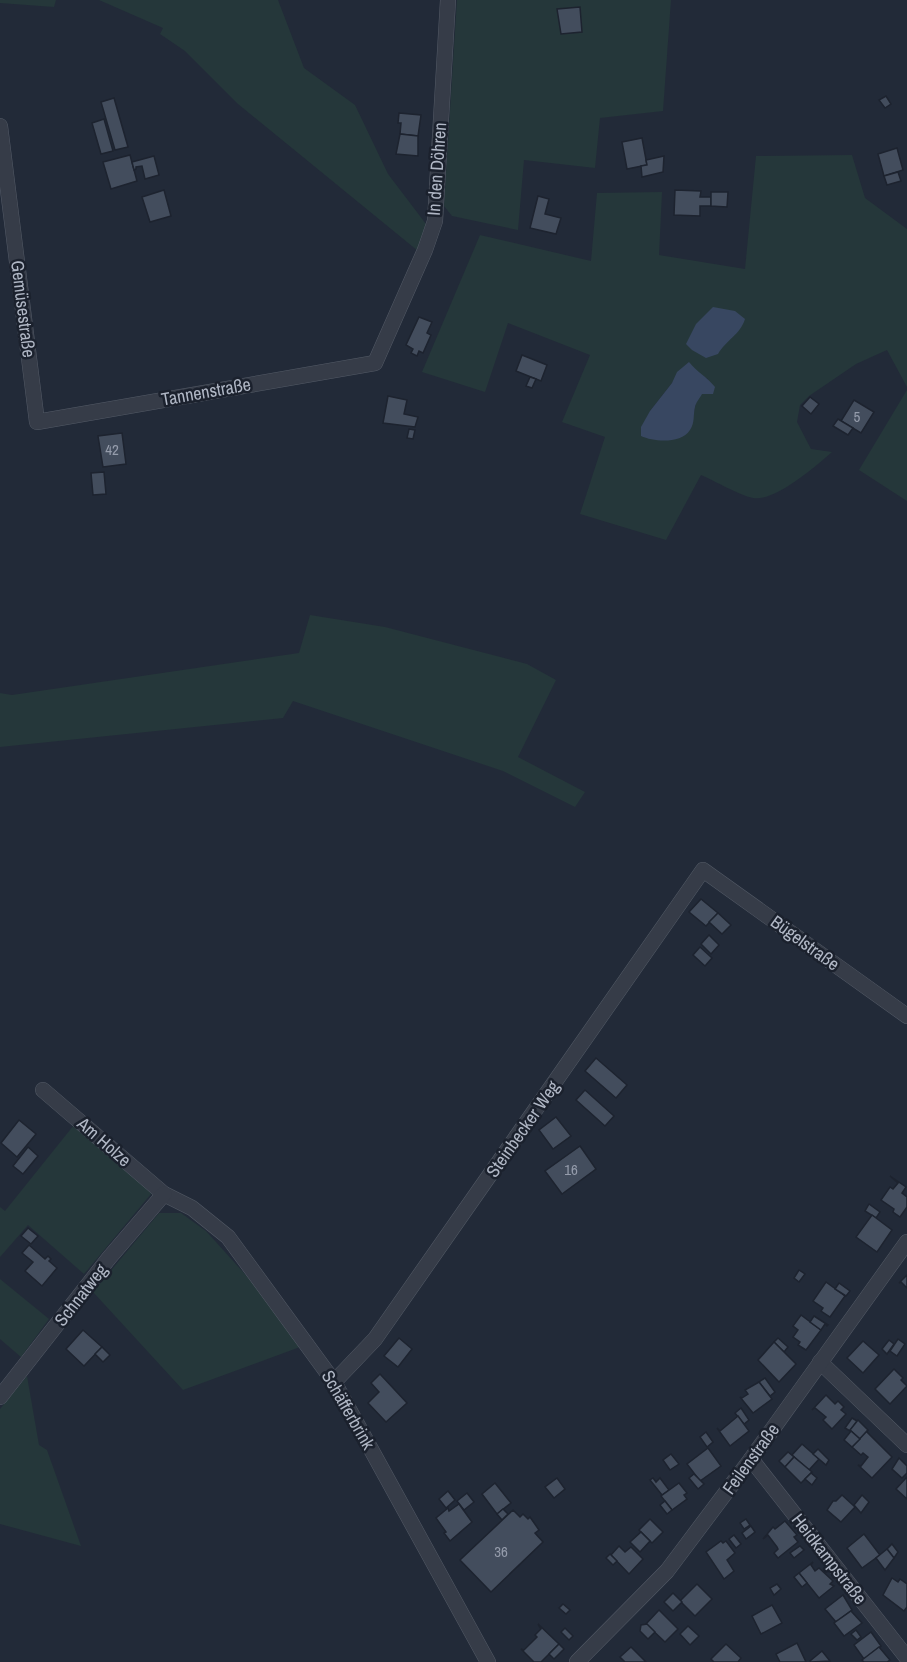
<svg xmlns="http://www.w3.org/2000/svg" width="907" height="1662" font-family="'Archivo Narrow',sans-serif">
	<rect width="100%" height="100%" fill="#222a38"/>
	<g fill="#25373a" fill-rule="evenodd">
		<polygon points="0,0 56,0 54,7 0,3"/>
		<polygon points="99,0 278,0 304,68 355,105 388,174 426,224 418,251 238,104 185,51 160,34 163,28"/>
		<polygon points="457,0 671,0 663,111 600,118 595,168 524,160 518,230 452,216 444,206"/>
		<path d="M 852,155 L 865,198 L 907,229 L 907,387 L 887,350 L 856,364 L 809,396 L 800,405 L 797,422 L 811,449 L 832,452 C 816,466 775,502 753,498 C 739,495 715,481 701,475 L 666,540 L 580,514 L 605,437 L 562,422 L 590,355 L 508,323 L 485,392 L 422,372 L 480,235 L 591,261 L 597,193 L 662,192 L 659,255 L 745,269 L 756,156 ZM 698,374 L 708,379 C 704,388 697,398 695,407 C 692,419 694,427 685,435 L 650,411 L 672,383 Z"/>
		<polygon points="907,390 907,501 859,470"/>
		<polygon points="310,615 385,627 527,664 556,680 518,757 585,792 575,807 503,771 293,701 283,718 0,747 0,693 12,695 299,653"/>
		<polygon points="74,1125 147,1187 151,1194 84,1274 28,1225 0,1257 0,1207 5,1211"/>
		<polygon points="159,1213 181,1213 206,1231 272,1304 300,1347 183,1390 93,1292"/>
		<polygon points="0,1279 49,1319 21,1357 0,1339"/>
		<polygon points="27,1376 39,1445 47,1450 81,1546 0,1524 0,1409"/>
	</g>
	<g fill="#384761">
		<path d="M 713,307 L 735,311 L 745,319 C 740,335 726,340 718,354 L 706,358 L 692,350 L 686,344 L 696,324 Z"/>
		<path d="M 689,362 C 697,372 707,377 715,387 L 713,394 L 702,394 C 700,398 696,402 695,407 C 693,415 695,423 690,430 C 681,444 654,442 641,436 L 641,427 L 650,411 L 672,383 L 677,372 Z"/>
	</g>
	<g fill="#434d5d" stroke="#1d232f" stroke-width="1.5">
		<polygon points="580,7 582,32 561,34 557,9"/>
		<polygon points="886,96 891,104 885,108 879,100"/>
		<polygon points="114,98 128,147 115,150 101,102"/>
		<polygon points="399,113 421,115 418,136 400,134 401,123 398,123"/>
		<polygon points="104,119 113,151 101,154 92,123"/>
		<polygon points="400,134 418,136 418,156 396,154"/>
		<polygon points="642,138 647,165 627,169 622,142"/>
		<polygon points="897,148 903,170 884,176 878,154"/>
		<polygon points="130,155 137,181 111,189 103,162"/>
		<polygon points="154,156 159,175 145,179 142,166 136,167 136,169 134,170 132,162"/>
		<polygon points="664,156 663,172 642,177 641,166 647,165 646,160"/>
		<polygon points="898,172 901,181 887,185 884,176"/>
		<polygon points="164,190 171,216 150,222 142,197"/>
		<polygon points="675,190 701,191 700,197 711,197 711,206 700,206 700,216 674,215"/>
		<polygon points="711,192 728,192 727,207 711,206"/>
		<polygon points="538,196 549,199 545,214 561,218 556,234 530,228"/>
		<polygon points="419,317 432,322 427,333 431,335 423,353 419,351 417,356 411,353 413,349 406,345"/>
		<polygon points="522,355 547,365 541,381 516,371"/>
		<polygon points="530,377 536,379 532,388 526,386"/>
		<polygon points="388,396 407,400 404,414 418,417 415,427 383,423"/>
		<polygon points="810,397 819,404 811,414 802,406"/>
		<polygon points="854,400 874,412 861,433 841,421"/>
		<polygon points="838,419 853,428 848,435 833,426"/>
		<polygon points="409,429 415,430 413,439 407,438"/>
		<polygon points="122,433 126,464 103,467 98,436"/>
		<polygon points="104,472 106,494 93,495 91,473"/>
		<polygon points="701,899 718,913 706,926 689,912"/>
		<polygon points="718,913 731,925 722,934 709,922"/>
		<polygon points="709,935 719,945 711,954 701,944"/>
		<polygon points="700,947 712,958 705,966 693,955"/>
		<polygon points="596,1058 627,1085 616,1098 585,1071"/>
		<polygon points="585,1090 614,1116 605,1126 576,1100"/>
		<polygon points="556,1117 571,1136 553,1149 539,1130"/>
		<polygon points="19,1120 36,1134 17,1157 1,1143"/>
		<polygon points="580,1146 596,1169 562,1194 545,1171"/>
		<polygon points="28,1147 38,1156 23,1174 13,1166"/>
		<polygon points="890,1176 906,1187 902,1193 907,1197 907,1207 900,1217 893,1212 894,1209 881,1200 890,1187 893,1189 898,1183"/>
		<polygon points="869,1204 880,1212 876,1218 865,1211"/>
		<polygon points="872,1215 892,1230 877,1252 856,1237"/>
		<polygon points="28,1228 38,1236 31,1244 21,1236"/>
		<polygon points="29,1245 45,1259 48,1256 51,1259 49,1261 57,1268 42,1286 25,1271 33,1262 22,1253"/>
		<polygon points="799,1270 805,1274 799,1282 794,1278"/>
		<polygon points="907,1275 907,1288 901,1282 899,1283"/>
		<polygon points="826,1282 845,1296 830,1317 821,1311 823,1308 813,1301"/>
		<polygon points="839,1283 850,1291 846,1296 835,1289"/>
		<polygon points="801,1315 821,1330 806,1350 798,1345 800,1342 793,1337 798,1330 793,1326"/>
		<polygon points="814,1316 828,1325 827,1326 825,1324 821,1330 810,1322"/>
		<polygon points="83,1330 102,1347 84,1366 66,1349"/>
		<polygon points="399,1338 412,1349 398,1367 384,1356"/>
		<polygon points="778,1338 788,1347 784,1352 774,1342"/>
		<polygon points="898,1339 905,1344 897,1356 890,1351"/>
		<polygon points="889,1340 894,1344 887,1354 882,1349"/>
		<polygon points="863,1341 879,1355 863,1373 847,1358"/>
		<polygon points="774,1342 796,1364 779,1382 758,1360"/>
		<polygon points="102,1347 110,1355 103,1362 95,1354"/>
		<polygon points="894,1369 903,1378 901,1380 907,1386 890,1404 875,1389"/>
		<polygon points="380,1374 407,1403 386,1422 368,1403 379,1392 371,1383"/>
		<polygon points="765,1378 775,1392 770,1396 759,1382"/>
		<polygon points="759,1382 772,1399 753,1413 740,1397 742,1398 748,1394 745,1390"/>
		<polygon points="826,1395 835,1404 838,1401 844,1407 841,1410 846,1414 832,1429 823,1420 826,1417 815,1408 812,1410"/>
		<polygon points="741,1408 749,1420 744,1424 735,1413"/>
		<polygon points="738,1416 749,1431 730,1446 717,1428 720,1431"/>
		<polygon points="852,1418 857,1421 850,1431 845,1428"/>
		<polygon points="858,1420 868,1430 860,1439 850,1430"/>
		<polygon points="868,1430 867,1432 892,1457 872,1478 858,1465 861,1466 868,1457 863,1453 861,1455 852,1447"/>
		<polygon points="851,1431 860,1439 852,1447 844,1440"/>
		<polygon points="706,1432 713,1442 707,1447 700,1437"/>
		<polygon points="802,1444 819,1459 809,1470 792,1455"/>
		<polygon points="708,1448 721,1466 700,1481 687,1464"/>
		<polygon points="818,1449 829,1460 826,1465 813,1454"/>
		<polygon points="788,1452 794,1457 785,1467 779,1461"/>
		<polygon points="671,1454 679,1464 670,1470 663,1460"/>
		<polygon points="794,1457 812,1472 801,1483 785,1467"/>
		<polygon points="899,1458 907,1466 907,1473 902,1478 892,1469"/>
		<polygon points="811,1473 817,1478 812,1485 805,1479"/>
		<polygon points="694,1474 704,1484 698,1489 689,1478"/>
		<polygon points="907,1477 907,1499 896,1489"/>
		<polygon points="557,1478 565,1489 554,1498 545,1487"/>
		<polygon points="653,1478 656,1482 660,1478 669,1490 662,1495 650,1480"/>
		<polygon points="495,1483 511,1503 497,1514 482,1494"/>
		<polygon points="679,1483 687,1493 684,1495 687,1499 672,1510 661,1496"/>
		<polygon points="448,1491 455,1500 446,1508 439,1499"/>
		<polygon points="467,1493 474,1502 464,1510 457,1501"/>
		<polygon points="842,1495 855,1507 841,1522 827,1510 833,1501 836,1501"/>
		<polygon points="862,1495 869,1502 861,1513 854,1505"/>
		<polygon points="665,1501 672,1510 667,1514 660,1505"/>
		<polygon points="459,1504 472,1522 450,1541 444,1533 446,1532 436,1518 448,1508 449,1511"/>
		<polygon points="503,1509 508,1514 502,1520 497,1514"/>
		<polygon points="513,1510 520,1517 523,1514 528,1519 530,1517 539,1530 535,1533 543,1542 491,1592 460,1560"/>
		<polygon points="650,1519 663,1532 652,1543 639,1530"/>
		<polygon points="746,1519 750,1525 744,1529 740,1523"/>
		<polygon points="785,1521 797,1535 794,1537 798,1542 778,1558 774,1553 778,1549 777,1547 768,1535 763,1539 773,1527 775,1529"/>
		<polygon points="751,1526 755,1532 746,1539 742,1533"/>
		<polygon points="641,1532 650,1541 640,1552 630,1542"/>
		<polygon points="864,1534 880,1555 862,1568 847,1548"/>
		<polygon points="734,1535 741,1544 736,1548 729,1539"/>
		<polygon points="721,1541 723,1543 726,1541 735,1553 727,1560 734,1571 724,1579 706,1552"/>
		<polygon points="892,1544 898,1552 894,1558 887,1549"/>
		<polygon points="619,1546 625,1552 631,1547 643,1559 629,1574 611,1555"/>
		<polygon points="800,1546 804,1550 794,1558 790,1553"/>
		<polygon points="887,1549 894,1558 885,1570 876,1558"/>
		<polygon points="610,1554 617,1561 613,1565 606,1558"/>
		<polygon points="813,1562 811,1565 815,1571 819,1568 833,1581 830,1584 834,1586 819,1598 799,1573"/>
		<polygon points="799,1573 807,1583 802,1587 794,1577"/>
		<polygon points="892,1578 898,1582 900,1579 907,1584 907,1607 904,1611 883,1595"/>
		<polygon points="697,1584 712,1599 695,1616 680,1601"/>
		<polygon points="777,1584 781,1589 774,1595 770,1588"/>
		<polygon points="673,1593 682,1602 673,1611 664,1602"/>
		<polygon points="843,1595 852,1610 836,1622 825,1609"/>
		<polygon points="563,1604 570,1610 566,1614 559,1608"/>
		<polygon points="772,1605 782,1623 761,1634 752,1616"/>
		<polygon points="659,1610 678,1629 665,1642 646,1624"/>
		<polygon points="851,1611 862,1623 844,1636 834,1623"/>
		<polygon points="538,1624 559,1644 541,1662 534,1662 521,1649 524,1650 537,1637 535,1635 541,1629"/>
		<polygon points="647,1624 655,1632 648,1639 640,1631 641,1625"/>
		<polygon points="688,1626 699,1636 690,1645 680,1634"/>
		<polygon points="565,1628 573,1636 569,1640 561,1632"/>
		<polygon points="856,1630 861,1637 857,1640 851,1634"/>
		<polygon points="871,1632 881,1646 864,1659 854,1645"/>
		<polygon points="797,1643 806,1662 780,1662 776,1654"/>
		<polygon points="559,1644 564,1649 554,1659 549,1654"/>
		<polygon points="726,1644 741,1658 738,1662 714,1662 711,1659"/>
		<polygon points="631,1647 646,1662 625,1662 620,1657"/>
		<polygon points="879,1647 890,1660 887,1662 864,1662 862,1660"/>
		<polygon points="822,1651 830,1661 811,1662 810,1661"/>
	</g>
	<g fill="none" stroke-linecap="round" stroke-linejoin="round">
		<g stroke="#535a66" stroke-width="16">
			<g id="minor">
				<polyline points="0,126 37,422 375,363 425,250 435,221 448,0"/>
				<polyline points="43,1090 164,1194 192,1208 228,1237 334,1382 488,1662"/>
				<polyline points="820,1362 907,1445"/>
				<polyline points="334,1382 375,1339 703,870 907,1016"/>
				<polyline points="0,1397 109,1258 164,1194"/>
				<polyline points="751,1459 907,1658"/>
				<polyline points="577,1662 667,1571 751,1459 907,1242"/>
			</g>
		</g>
		<use href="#minor" stroke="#363c48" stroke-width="15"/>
	</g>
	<g text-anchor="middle" stroke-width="5" stroke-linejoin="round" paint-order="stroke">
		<g font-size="15" fill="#959cab">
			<text x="857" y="422">5</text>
			<text x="112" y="455">42</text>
			<text x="571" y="1175">16</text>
			<text x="501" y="1557">36</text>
		</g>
		<g font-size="18" fill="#b0b7c5" stroke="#1b212d">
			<text transform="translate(437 169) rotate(-86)" y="6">In den Döhren</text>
			<text transform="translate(23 309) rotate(83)" y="6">Gemüsestraße</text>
			<text transform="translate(206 392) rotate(-10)" y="6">Tannenstraße</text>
			<text transform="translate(805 943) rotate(36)" y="6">Bügelstraße</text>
			<text transform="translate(523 1129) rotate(-55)" y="6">Steinbecker Weg</text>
			<text transform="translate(104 1142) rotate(41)" y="6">Am Holze</text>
			<text transform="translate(81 1295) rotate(-52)" y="6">Schnatweg</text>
			<text transform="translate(348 1410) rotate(60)" y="6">Schäfferbrink</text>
			<text transform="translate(751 1459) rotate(-54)" y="6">Feilenstraße</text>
			<text transform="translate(829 1559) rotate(52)" y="6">Heidkampstraße</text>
		</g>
	</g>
</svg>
